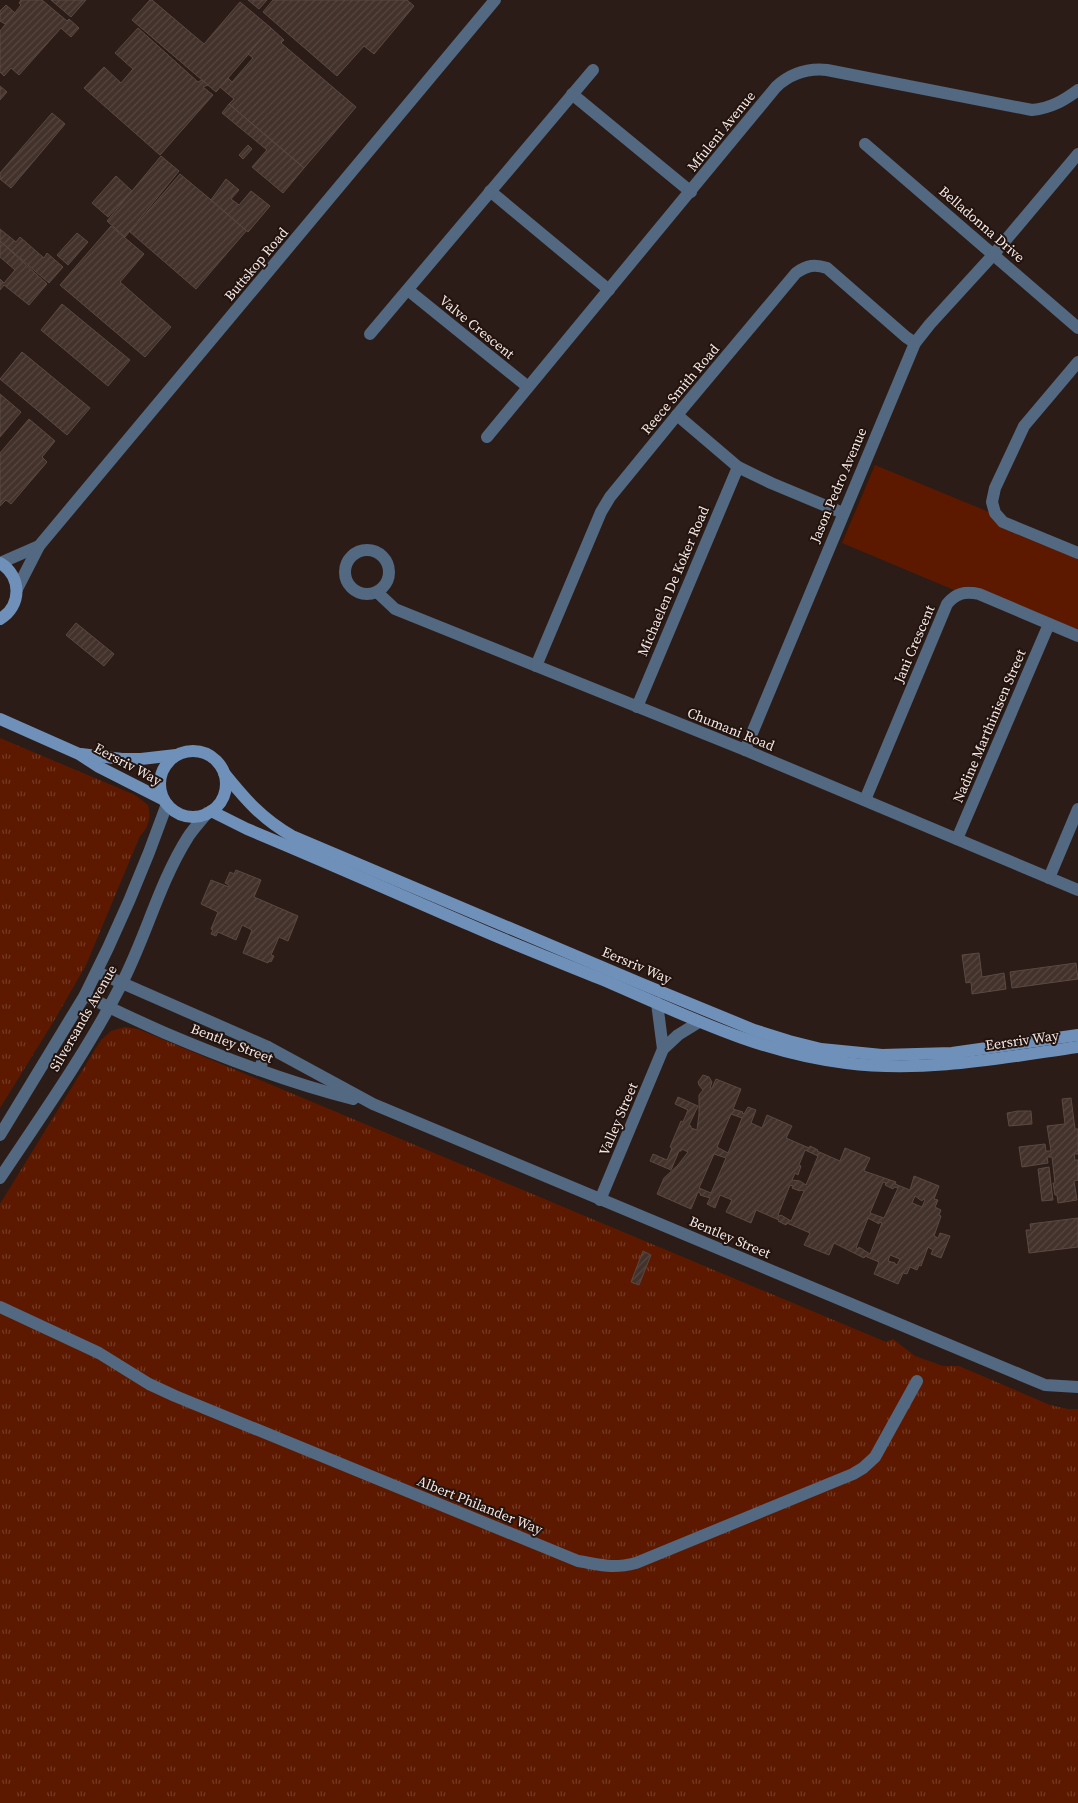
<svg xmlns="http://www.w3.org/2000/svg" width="1078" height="1803" font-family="'Source Serif 4',serif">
	<defs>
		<pattern id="grass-tufts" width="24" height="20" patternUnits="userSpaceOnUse" patternTransform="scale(1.25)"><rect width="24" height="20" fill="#5c1900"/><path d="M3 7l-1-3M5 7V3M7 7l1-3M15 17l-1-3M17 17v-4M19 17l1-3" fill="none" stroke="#743a25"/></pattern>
		<pattern id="building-hatch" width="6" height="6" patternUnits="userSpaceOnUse" patternTransform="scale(1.25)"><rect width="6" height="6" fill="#43322c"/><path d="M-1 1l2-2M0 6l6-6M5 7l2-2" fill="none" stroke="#564640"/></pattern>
	</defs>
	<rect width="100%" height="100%" fill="#2b1c17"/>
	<g fill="url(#grass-tufts)">
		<path d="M 0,738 L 135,795 L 148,805 C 151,817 149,827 140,836 L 86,965 L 55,1019 L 0,1108 Z"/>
		<polygon points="124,1027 138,1029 886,1342 893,1339 915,1356 943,1366 959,1366 1050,1405 1068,1409 1078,1409 1078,1803 0,1803 0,1204 101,1040 111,1031"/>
	</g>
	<polygon fill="#5c1900" points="875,465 989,512 994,521 1002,528 1078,559 1078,630 972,586 962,587 954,590 842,543"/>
	<g fill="url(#building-hatch)" stroke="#5b4942" fill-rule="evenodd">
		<polygon points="21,0 42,0 67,21 69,19 79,28 71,37 61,28 19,75 11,68 4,76 0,72 0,31 21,5 19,3"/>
		<polygon points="51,0 86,0 71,17"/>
		<polygon points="150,0 152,0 204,44 240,2 271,28 216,92 132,20"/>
		<polygon points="248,0 267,0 259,9"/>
		<polygon points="273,0 407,0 414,6 374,54 364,46 337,76 263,12"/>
		<polygon points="6,5 15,13 5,24 0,21 0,11"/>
		<polygon points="138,28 198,82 202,80 208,85 203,87 213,95 160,155 84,88 104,67 121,83 133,69 115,53"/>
		<polygon points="271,28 284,40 281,43 356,107 304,168 229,104 234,99 220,87 228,78 232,82 253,58 248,54"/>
		<polygon points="0,86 7,92 0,100"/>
		<polygon points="229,104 304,168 283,193 252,167 267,150 222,113"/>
		<polygon points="52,113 65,124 11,188 0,179 0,173"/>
		<polygon points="248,145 252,149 243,159 239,155"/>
		<polygon points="161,156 179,171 125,237 107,221"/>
		<polygon points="180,174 247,230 196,289 130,232"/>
		<polygon points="116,176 132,191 108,217 92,203"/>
		<polygon points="226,179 239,190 231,199 239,205 251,191 270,206 248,232 211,200"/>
		<polygon points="111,226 144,254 120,282 171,327 145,357 60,285"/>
		<polygon points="0,229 16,242 20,237 44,258 47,253 63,267 49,283 0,241"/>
		<polygon points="77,233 88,242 68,265 57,255"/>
		<polygon points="0,241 47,284 29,305 4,285 0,290 0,279 4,283 15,270 0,257"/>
		<polygon points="62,304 130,360 108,386 41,330"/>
		<polygon points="22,352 90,408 67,435 0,379"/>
		<polygon points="0,394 21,412 0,437"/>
		<polygon points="29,419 55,441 42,457 47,462 11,504 6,500 0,506 0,453"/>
		<polygon points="76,623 114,654 104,666 66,635"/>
		<polygon points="236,870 261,880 254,897 298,916 288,941 279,937 271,955 274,956 271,962 269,961 268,963 243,953 252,930 242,925 236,940 218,932 216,936 211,934 213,930 211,929 218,912 201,904 211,880 229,887 229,885 225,883 230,872 234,874"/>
		<polygon points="979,953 982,977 1004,973 1006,989 972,994 971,982 966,983 962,955"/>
		<polygon points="1076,963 1078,979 1012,988 1010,972"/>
		<path d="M 703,1075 L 709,1077 L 712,1082 L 710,1088 L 712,1088 L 716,1079 L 741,1089 L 733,1109 L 743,1112 L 742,1113 L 744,1114 L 748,1107 L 756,1110 L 751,1123 L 762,1128 L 767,1115 L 792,1126 L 786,1138 L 809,1148 L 810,1146 L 818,1150 L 817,1151 L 840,1161 L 845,1148 L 870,1158 L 864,1171 L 896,1182 L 895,1184 L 910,1190 L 914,1176 L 939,1186 L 934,1199 L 938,1200 L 935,1207 L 941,1210 L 939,1215 L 941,1216 L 934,1236 L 938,1238 L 940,1233 L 950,1236 L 941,1258 L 931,1254 L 933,1250 L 928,1247 L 921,1266 L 919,1265 L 917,1270 L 910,1267 L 907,1274 L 903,1273 L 898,1284 L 874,1274 L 879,1262 L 865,1256 L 864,1258 L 834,1243 L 829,1255 L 804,1245 L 810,1233 L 787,1223 L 786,1225 L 778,1221 L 779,1220 L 756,1210 L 751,1223 L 726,1212 L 732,1200 L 720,1195 L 715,1208 L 707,1204 L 710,1198 L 700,1195 L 701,1194 L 698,1192 L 691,1209 L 657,1194 L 664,1178 L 678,1165 L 688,1152 L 682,1149 L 681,1151 L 679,1151 L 671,1170 L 650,1161 L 653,1154 L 667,1160 L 672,1148 L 670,1147 L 681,1121 L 683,1122 L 688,1110 L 675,1104 L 678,1097 L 698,1106 L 689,1125 L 691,1126 L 691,1128 L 697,1130 L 699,1114 L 699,1095 L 703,1090 L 699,1085 L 698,1082 ZM 731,1114 L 742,1118 L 728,1153 L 717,1147 ZM 805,1150 L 818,1156 L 806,1185 L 800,1181 L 792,1180 L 795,1173 L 798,1175 L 801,1166 L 799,1165 ZM 714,1154 L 726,1158 L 711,1193 L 699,1188 ZM 883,1182 L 886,1183 L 885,1185 L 893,1189 L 894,1187 L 898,1188 L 884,1218 L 870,1213 ZM 790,1185 L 793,1186 L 792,1188 L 800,1191 L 801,1190 L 804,1191 L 791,1221 L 781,1215 L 780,1216 L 778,1215 ZM 915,1196 L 922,1201 L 923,1199 L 925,1200 L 922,1207 L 912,1203 ZM 868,1218 L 879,1224 L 879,1222 L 882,1223 L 870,1254 L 859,1247 L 858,1249 L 856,1248 ZM 890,1255 L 900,1259 L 897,1265 L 895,1264 L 895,1263 L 888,1261 Z"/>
		<polygon points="1071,1098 1075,1129 1078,1129 1078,1154 1074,1154 1075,1160 1078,1160 1078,1180 1074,1181 1077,1200 1058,1203 1057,1195 1055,1195 1053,1183 1055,1183 1052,1157 1047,1157 1048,1163 1022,1167 1019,1147 1045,1144 1046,1151 1051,1151 1047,1126 1065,1124 1062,1099"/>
		<polygon points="1018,1111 1031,1111 1032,1124 1009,1126 1007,1113"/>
		<polygon points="1049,1167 1053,1200 1042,1201 1038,1169"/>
		<polygon points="1078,1218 1078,1247 1029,1253 1026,1230 1031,1230 1030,1224"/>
		<polygon points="643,1251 651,1255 639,1285 631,1282"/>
	</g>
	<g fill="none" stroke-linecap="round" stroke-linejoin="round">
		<g stroke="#536881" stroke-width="12">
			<polyline points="572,94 691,192"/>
			<polyline points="865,144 1078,328"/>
			<polyline points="490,191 609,290"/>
			<polyline points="408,290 528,387"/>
			<polyline points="370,334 593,70"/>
			<polyline points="1078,362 1024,426 995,488 992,502 995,513 1003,522 1078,553"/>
			<polyline points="677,415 738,467 771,483 843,513"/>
			<path d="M 487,437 L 776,87 C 791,73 807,68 827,70 L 1032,110 C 1051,108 1063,101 1078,90"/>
			<circle cx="367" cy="572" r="22"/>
			<polyline points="377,592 395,609 745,750 1078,890"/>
			<path d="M 536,666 L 601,512 L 610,497 L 677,415 L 796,273 C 807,265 815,264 827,268 L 906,337 L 915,343"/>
			<polyline points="637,707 738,467"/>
			<polyline points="745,750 915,343 930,324 994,254 1078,154"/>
			<path d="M 865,800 L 947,604 C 956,593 965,591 979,594 L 1078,636"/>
			<polyline points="957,839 1049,624"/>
			<polyline points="1049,878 1078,809"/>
			<polyline points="97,972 268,1047 373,1104 1045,1385 1078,1387"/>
			<path d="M 85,995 C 111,1009 138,1021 165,1033 C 226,1059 289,1083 353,1099"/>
			<polyline points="657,1003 663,1049"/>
			<polyline points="259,1070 268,1047"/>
			<polyline points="600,1200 663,1049 678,1035 699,1022"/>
			<path d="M 0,1307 L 99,1353 L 149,1384 L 175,1396 L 578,1561 C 602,1565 612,1569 636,1563 L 853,1474 L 863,1468 L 875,1457 L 917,1381"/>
		</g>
		<g stroke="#536881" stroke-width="12">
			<polyline points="0,563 39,546"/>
			<polyline points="17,589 39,546 495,0"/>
			<path d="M 0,1135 L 85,995 C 116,934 144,869 167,804"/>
			<path d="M 0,1178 C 42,1115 86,1053 121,985 C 146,937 159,883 188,837 C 194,828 201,821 207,813"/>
		</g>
		<g stroke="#6f90b9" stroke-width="12">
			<path d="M 0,563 C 22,576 22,606 0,619"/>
			<polyline points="0,719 79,754 99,767 164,800"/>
			<circle cx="193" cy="784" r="33"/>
			<polyline points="81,754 122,759 141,759 176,755"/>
			<path d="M 224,773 C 245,799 262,819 292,836 L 642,984 L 754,1030 L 789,1041 L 821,1049 L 882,1055 L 952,1053 L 1078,1035"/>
			<path d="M 211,811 L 247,829 C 322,860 396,893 470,925 C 513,944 557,961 601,979 C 681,1013 758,1053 846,1063 C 924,1073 1001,1058 1078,1047"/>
		</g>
	</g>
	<g text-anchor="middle" stroke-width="4" stroke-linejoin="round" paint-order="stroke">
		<g font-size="14" fill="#f4e8e5" stroke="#22130e">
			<text transform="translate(721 131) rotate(-51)" y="5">Mfuleni Avenue</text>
			<text transform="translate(982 224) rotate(41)" y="5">Belladonna Drive</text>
			<text transform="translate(256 264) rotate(-50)" y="5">Buttskop Road</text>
			<text transform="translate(477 327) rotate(39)" y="5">Valve Crescent</text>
			<text transform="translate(680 389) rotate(-50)" y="5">Reece Smith Road</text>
			<text transform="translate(838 485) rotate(-67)" y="5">Jason Pedro Avenue</text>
			<text transform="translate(673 581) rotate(-67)" y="5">Michaelen De Koker Road</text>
			<text transform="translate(914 644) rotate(-67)" y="5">Jani Crescent</text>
			<text transform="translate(989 726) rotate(-67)" y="5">Nadine Marthinisen Street</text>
			<text transform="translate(731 729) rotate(22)" y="5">Chumani Road</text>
			<text transform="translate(128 764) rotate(28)" y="5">Eersriv Way</text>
			<text transform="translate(637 965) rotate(23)" y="5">Eersriv Way</text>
			<text transform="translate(83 1018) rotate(-60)" y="5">Silversands Avenue</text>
			<text transform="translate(1022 1040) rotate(-8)" y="5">Eersriv Way</text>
			<text transform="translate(232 1043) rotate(21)" y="5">Bentley Street</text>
			<text transform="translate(618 1119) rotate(-67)" y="5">Valley Street</text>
			<text transform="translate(730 1237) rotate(23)" y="5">Bentley Street</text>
			<text transform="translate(480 1505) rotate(22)" y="5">Albert Philander Way</text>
		</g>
	</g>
</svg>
